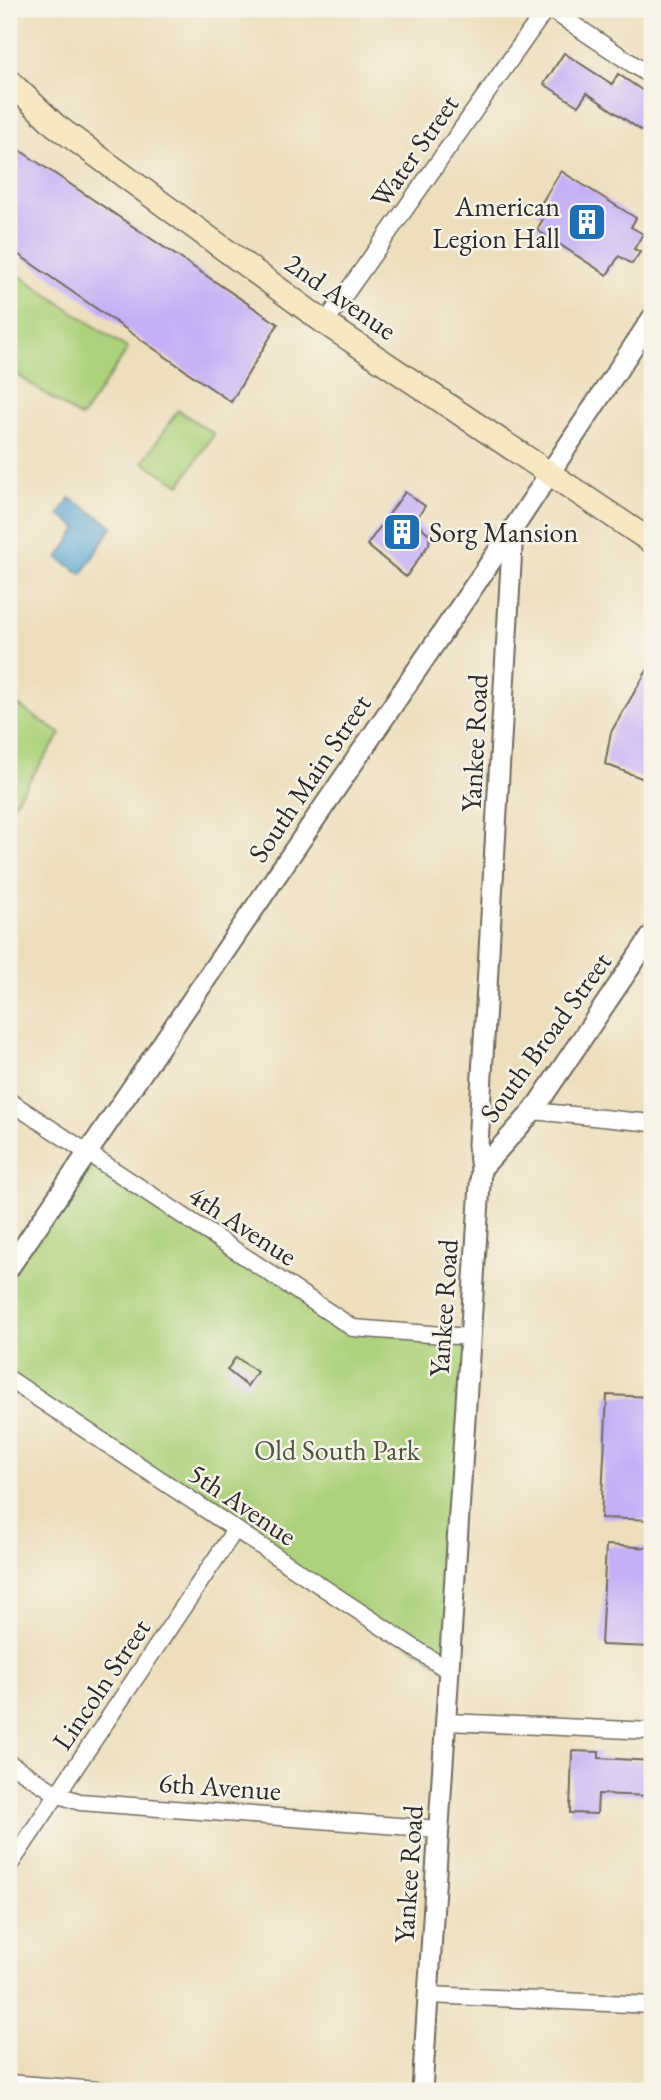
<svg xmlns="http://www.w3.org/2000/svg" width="661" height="2100" font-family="'EB Garamond',serif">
	<rect width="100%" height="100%" fill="#f7f3e8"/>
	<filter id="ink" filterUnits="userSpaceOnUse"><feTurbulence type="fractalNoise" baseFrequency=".0143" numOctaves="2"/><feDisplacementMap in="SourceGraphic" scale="14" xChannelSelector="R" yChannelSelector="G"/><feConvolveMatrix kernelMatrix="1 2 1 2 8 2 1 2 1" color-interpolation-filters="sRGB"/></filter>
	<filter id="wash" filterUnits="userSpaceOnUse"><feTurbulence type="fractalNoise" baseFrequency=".00686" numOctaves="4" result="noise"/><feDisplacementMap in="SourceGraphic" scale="28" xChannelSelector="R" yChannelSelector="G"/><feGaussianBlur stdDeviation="1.57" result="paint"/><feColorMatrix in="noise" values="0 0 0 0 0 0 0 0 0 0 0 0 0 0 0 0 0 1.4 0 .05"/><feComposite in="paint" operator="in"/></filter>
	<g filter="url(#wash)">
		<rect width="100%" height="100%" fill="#eddfbd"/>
		<g fill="#add17b" stroke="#6c7e53" stroke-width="2">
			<polygon points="9,268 128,349 81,418 9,369"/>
			<polygon points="178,410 214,434 180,485 143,462"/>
			<polygon points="9,699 61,734 9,810"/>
			<polygon points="85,1154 353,1328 469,1337 449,1671 9,1379 9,1268"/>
		</g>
		<polygon fill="#59a4d1" stroke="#42687e" stroke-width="2" points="70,498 113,526 82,574 58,558 78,528 59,515"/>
		<g id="blocks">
			<g fill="#c5aff6">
				<polygon points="564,53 612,84 618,74 652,97 652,138 587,93 578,106 544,84"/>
				<polygon points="9,143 278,324 231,402 9,248"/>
				<polygon points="561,171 636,218 631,227 643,234 634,249 640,252 632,264 619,256 607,275 537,230 544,217 536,212"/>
				<polygon points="405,492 425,506 415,521 430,535 429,544 406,577 367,545"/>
				<polygon points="652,662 652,773 649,781 605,764 611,732"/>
				<polygon points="236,1357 257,1372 247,1386 227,1370"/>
				<polygon points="607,1395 652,1397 652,1520 601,1518"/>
				<polygon points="606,1545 652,1548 652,1647 601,1645"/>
				<polygon points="572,1751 599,1752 599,1758 652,1761 652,1796 598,1794 597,1814 570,1813"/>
			</g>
		</g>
	</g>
	<g filter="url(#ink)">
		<use href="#blocks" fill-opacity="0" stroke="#6f6a5e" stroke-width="2"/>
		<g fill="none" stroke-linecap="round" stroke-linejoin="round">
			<g stroke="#6f6a5e" stroke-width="19">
				<g id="minor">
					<polyline points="550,9 652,77"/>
					<polyline points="325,323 546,9"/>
					<polyline points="9,1101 353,1328 469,1337"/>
					<polyline points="533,1111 652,1123"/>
					<polyline points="9,1379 449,1671"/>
					<polyline points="447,1722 652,1731"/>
					<polyline points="9,1763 59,1795 80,1802 438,1829"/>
					<polyline points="9,1866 235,1530"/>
					<polyline points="429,1995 652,2005"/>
					<polyline points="9,2083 109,2091"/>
				</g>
			</g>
			<g stroke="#6f6a5e" stroke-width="23">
				<g id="tertiary">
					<polyline points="481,1169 533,1111 652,935"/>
					<polyline points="9,1268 513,529 652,318"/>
					<polyline points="422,2091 481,1169 478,1145 513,529"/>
				</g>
			</g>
			<g stroke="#6f6a5e" stroke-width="26">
				<polyline id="secondary" points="9,81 55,125 325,323 652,542"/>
			</g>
			<use href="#minor" stroke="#fff" stroke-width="16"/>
			<use href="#tertiary" stroke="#fff" stroke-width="19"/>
			<use href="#secondary" stroke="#f7e8c3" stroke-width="23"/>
		</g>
	</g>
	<defs>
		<g id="building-square" transform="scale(2.0125)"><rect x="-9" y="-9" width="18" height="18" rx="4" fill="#1f6fb2" stroke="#f7f3e8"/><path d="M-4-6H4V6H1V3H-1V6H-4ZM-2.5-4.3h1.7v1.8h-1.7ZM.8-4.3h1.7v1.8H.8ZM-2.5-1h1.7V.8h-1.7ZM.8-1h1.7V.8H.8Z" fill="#fff"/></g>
	</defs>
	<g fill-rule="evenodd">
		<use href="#building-square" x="587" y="222"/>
		<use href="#building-square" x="402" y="532"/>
	</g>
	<g text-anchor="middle" stroke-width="5" stroke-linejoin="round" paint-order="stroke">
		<g font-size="28" fill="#2b2b2b" stroke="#f7f3e8">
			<text transform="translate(414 151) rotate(-55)" y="10">Water Street</text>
			<text transform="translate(341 296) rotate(35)" y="10">2nd Avenue</text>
			<text transform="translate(474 743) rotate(-87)" y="10">Yankee Road</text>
			<text transform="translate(309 778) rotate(-56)" y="10">South Main Street</text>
			<text transform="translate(545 1037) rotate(-54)" y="10">South Broad Street</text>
			<text transform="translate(243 1225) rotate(33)" y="10">4th Avenue</text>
			<text transform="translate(443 1308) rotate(-86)" y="10">Yankee Road</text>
			<text transform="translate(243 1504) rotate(34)" y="10">5th Avenue</text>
			<text transform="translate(101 1684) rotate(-56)" y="10">Lincoln Street</text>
			<text transform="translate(220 1786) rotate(4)" y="10">6th Avenue</text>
			<text transform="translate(408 1874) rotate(-86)" y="10">Yankee Road</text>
		</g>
		<g font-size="28" fill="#2b2b2b" stroke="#f7f3e8" text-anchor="end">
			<text x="560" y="216">American<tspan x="560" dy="32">Legion Hall</tspan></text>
			<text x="429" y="542" text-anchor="start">Sorg Mansion</text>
		</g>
		<g font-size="28" fill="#4c543f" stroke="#f7f3e8">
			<text x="337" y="1460">Old South Park</text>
		</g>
	</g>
	<rect width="661" height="2100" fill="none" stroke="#f7f3e8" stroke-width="35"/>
</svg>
